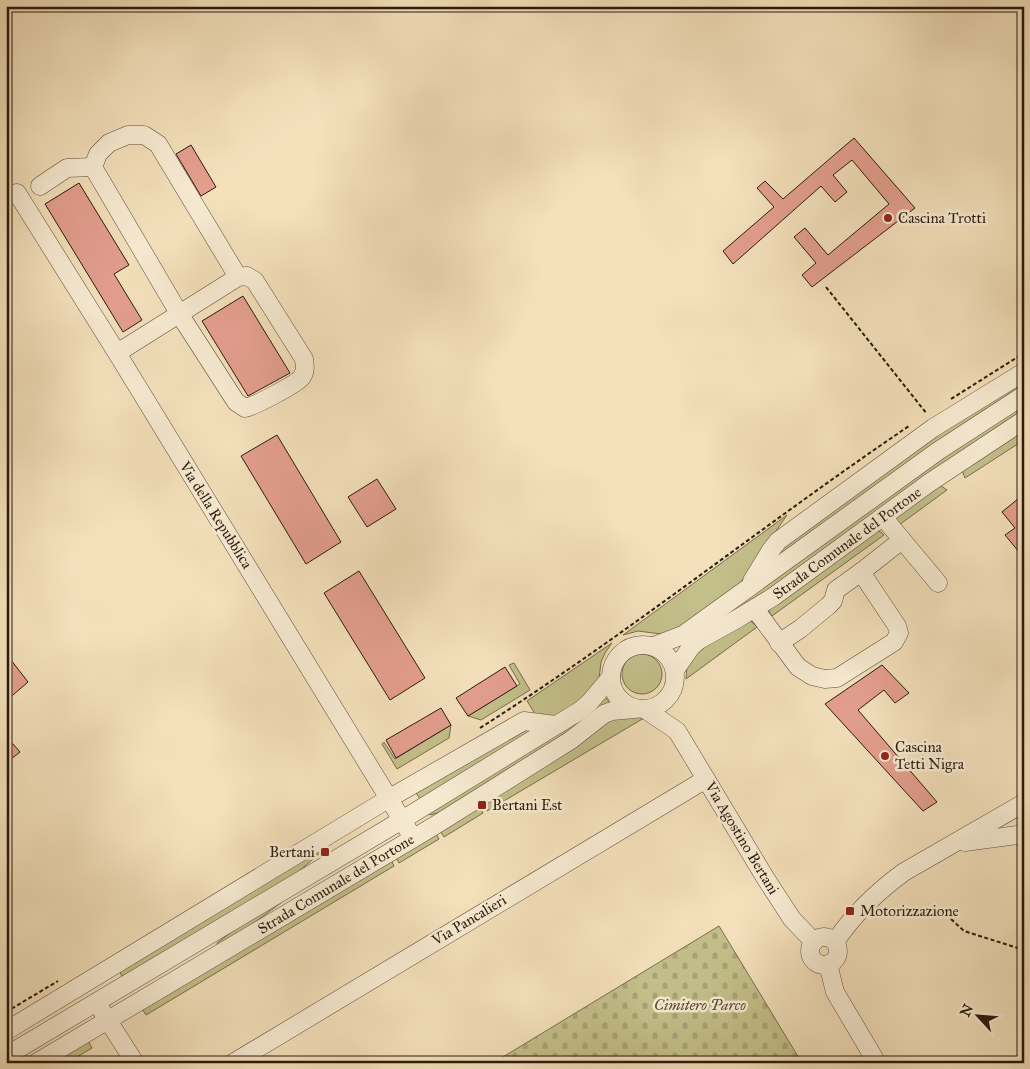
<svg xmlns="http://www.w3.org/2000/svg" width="1030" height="1069" font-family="'IM FELL Great Primer',serif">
	<defs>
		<pattern id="cemetery-stones" width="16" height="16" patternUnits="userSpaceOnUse" patternTransform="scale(1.25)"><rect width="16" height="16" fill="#c4c08b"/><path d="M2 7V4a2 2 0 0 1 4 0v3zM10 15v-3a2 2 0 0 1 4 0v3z" fill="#a9a477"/></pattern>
	</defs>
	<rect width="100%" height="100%" fill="#f4e1bc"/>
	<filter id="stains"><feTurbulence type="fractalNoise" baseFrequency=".004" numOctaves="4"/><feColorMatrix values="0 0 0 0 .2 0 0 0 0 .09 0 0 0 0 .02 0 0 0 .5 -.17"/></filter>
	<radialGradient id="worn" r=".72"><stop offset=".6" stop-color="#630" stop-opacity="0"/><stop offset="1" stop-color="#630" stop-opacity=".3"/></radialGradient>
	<g fill="#c4c08b" stroke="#786d4c">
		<polygon points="1024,377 1024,387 766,566 780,545 920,443"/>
		<polygon points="1024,402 1024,413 756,602 709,625 911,477"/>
		<polygon points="1024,430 1024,440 965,478 962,470"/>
		<polygon points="940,485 947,490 899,525 895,517"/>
		<polygon points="787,515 739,585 677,631 661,634 638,631 623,635"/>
		<polygon points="877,531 881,532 884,535 772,616 769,612 770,606"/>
		<polygon points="750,620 757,627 686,679 687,665 695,652"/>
		<polygon points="612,643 605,653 601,662 599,679 583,699 555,719 537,717 527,701"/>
		<circle cx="642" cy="674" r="20"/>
		<polygon points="514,663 530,690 481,720 468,716 520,684 509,665"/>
		<polygon points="604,696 612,705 441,812 430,815 427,810"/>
		<polygon points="625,716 644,718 487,811 482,802 609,720"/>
		<polygon points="451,725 449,738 397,769 382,744 384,742 395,759"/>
		<polygon points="520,728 539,728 420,799 415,791"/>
		<polygon points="480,807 483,813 444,837 440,831"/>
		<polygon points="434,831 439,839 399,863 394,854"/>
		<polygon points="321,848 322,851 296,874 123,978 118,969"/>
		<polygon points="390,857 394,866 146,1015 141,1007"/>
		<polygon points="290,896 250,926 218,945 217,943 260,910"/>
		<polygon points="87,1039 92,1048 67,1063 48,1063"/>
	</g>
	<polygon fill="url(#cemetery-stones)" stroke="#786d4c" points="719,926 802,1063 493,1063"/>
	<g fill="#e49f8f" stroke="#2b1a0d">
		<polygon points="854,138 915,208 812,287 802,275 816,263 794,237 805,228 828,255 889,204 852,160 833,175 847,192 835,202 821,186 733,264 723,251 774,207 757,188 765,181 783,199"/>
		<polygon points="191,145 216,187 201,196 176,154"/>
		<polygon points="79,183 129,265 114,274 142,320 123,332 45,204"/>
		<polygon points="243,296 290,373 248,396 202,321"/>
		<polygon points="277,435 341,542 306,564 241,456"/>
		<polygon points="377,479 396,509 367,527 348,497"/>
		<polygon points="1024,494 1024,558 1005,535 1015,528 1002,512"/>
		<polygon points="359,571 425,678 390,700 324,593"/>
		<polygon points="11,660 28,682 6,701 6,664"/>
		<polygon points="882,665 909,693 895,703 884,690 858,710 937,802 923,811 825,704"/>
		<polygon points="505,667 517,686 468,716 456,698"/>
		<polygon points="441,708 451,725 396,758 386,740"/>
		<polygon points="6,736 20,752 6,763"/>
	</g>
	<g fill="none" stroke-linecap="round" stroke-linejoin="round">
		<g stroke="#5d4c39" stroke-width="19">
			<g id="minor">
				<polyline points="40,186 67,168 93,167"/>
				<polyline points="17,193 117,353 413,838"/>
				<path d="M 117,353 L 238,277 L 158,144 L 144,135 L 128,135 L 109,143 L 98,154 L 93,167 L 180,315 L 236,402 L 245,408 C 255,406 296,384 301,378 C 306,372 305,366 304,359 L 255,281 L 247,276 L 238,277"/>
				<polyline points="883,517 938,583"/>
				<polyline points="752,581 771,550 778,541 933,428 1024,372"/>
				<polyline points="755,609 798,667 812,676 825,679 837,678 894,642 899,633 897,626 861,572 902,540"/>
				<polyline points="779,643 800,629 828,606 833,601 836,590 861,572"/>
				<circle cx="643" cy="677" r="32"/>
				<polyline points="654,646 683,635 938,451 1024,395"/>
				<polyline points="675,670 691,647 699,640 737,619 773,597 929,483 1024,420"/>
				<polyline points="646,710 677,731 766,879 792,919 814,942"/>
				<polyline points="965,842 1024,834"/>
				<circle cx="824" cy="951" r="14"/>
				<path d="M 835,942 C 853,915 878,891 904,872 L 1024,803"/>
				<polyline points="828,964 835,992 877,1063"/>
				<polyline points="102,1011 135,1063"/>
				<polyline points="6,1031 388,799 524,721 555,725"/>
				<polyline points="6,1056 402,820 581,710 590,702 611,677"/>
				<polyline points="36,1063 434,826 571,740 604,714 612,711 635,709"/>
				<polyline points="233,1063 706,779"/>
			</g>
		</g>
		<g stroke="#2b1a0d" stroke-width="2" stroke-dasharray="4 2.5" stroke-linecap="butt">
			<polyline points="826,287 927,414"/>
			<polyline points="951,399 1024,353"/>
			<path d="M 480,728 C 628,634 764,524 909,426"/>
			<polyline points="951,919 964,931 1024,950"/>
			<polyline points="6,1012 58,981"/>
		</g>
		<use href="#minor" stroke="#f8ecd3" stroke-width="18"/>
	</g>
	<g fill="#8f2418" stroke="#f8ecd3" stroke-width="2">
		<circle cx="888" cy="218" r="5"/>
		<circle cx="885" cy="756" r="5"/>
		<rect x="477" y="800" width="10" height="10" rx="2.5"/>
		<rect x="320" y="847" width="10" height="10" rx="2.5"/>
		<rect x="845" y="906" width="10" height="10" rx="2.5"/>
	</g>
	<g text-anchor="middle" stroke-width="5" stroke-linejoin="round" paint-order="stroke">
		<g font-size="15" fill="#2b1a0d" stroke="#f8ecd3" text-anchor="start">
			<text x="898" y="223">Cascina Trotti</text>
			<text x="895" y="752">Cascina<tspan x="895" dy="17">Tetti Nigra</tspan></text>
			<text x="492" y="810">Bertani Est</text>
			<text x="315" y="857" text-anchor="end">Bertani</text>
			<text x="860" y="916">Motorizzazione</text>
		</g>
		<g font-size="15" fill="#2b1a0d" stroke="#f8ecd3">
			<text transform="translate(216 515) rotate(58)" y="5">Via della Repubblica</text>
			<text transform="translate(847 543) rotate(-36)" y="5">Strada Comunale del Portone</text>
			<text transform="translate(742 838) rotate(59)" y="5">Via Agostino Bertani</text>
			<text transform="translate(336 884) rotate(-31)" y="5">Strada Comunale del Portone</text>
			<text transform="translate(469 920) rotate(-31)" y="5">Via Pancalieri</text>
		</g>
		<g font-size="15" font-style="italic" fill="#594c33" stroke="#f8ecd3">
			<text x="700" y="1010">Cimitero Parco</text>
		</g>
	</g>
	<rect width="1030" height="1069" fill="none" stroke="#f4e1bc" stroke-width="25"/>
	<rect x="8" y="8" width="1015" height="1054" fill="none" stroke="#2b1a0d" stroke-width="2.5"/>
	<rect x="12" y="12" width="1005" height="1044" fill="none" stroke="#2b1a0d"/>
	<g transform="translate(978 1016) rotate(296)" stroke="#f8ecd3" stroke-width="4" paint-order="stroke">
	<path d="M0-4L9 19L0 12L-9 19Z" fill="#2b1a0d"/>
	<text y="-8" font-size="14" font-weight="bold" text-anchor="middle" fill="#2b1a0d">N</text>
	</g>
	<rect width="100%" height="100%" filter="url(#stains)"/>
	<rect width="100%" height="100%" fill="url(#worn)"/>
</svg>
